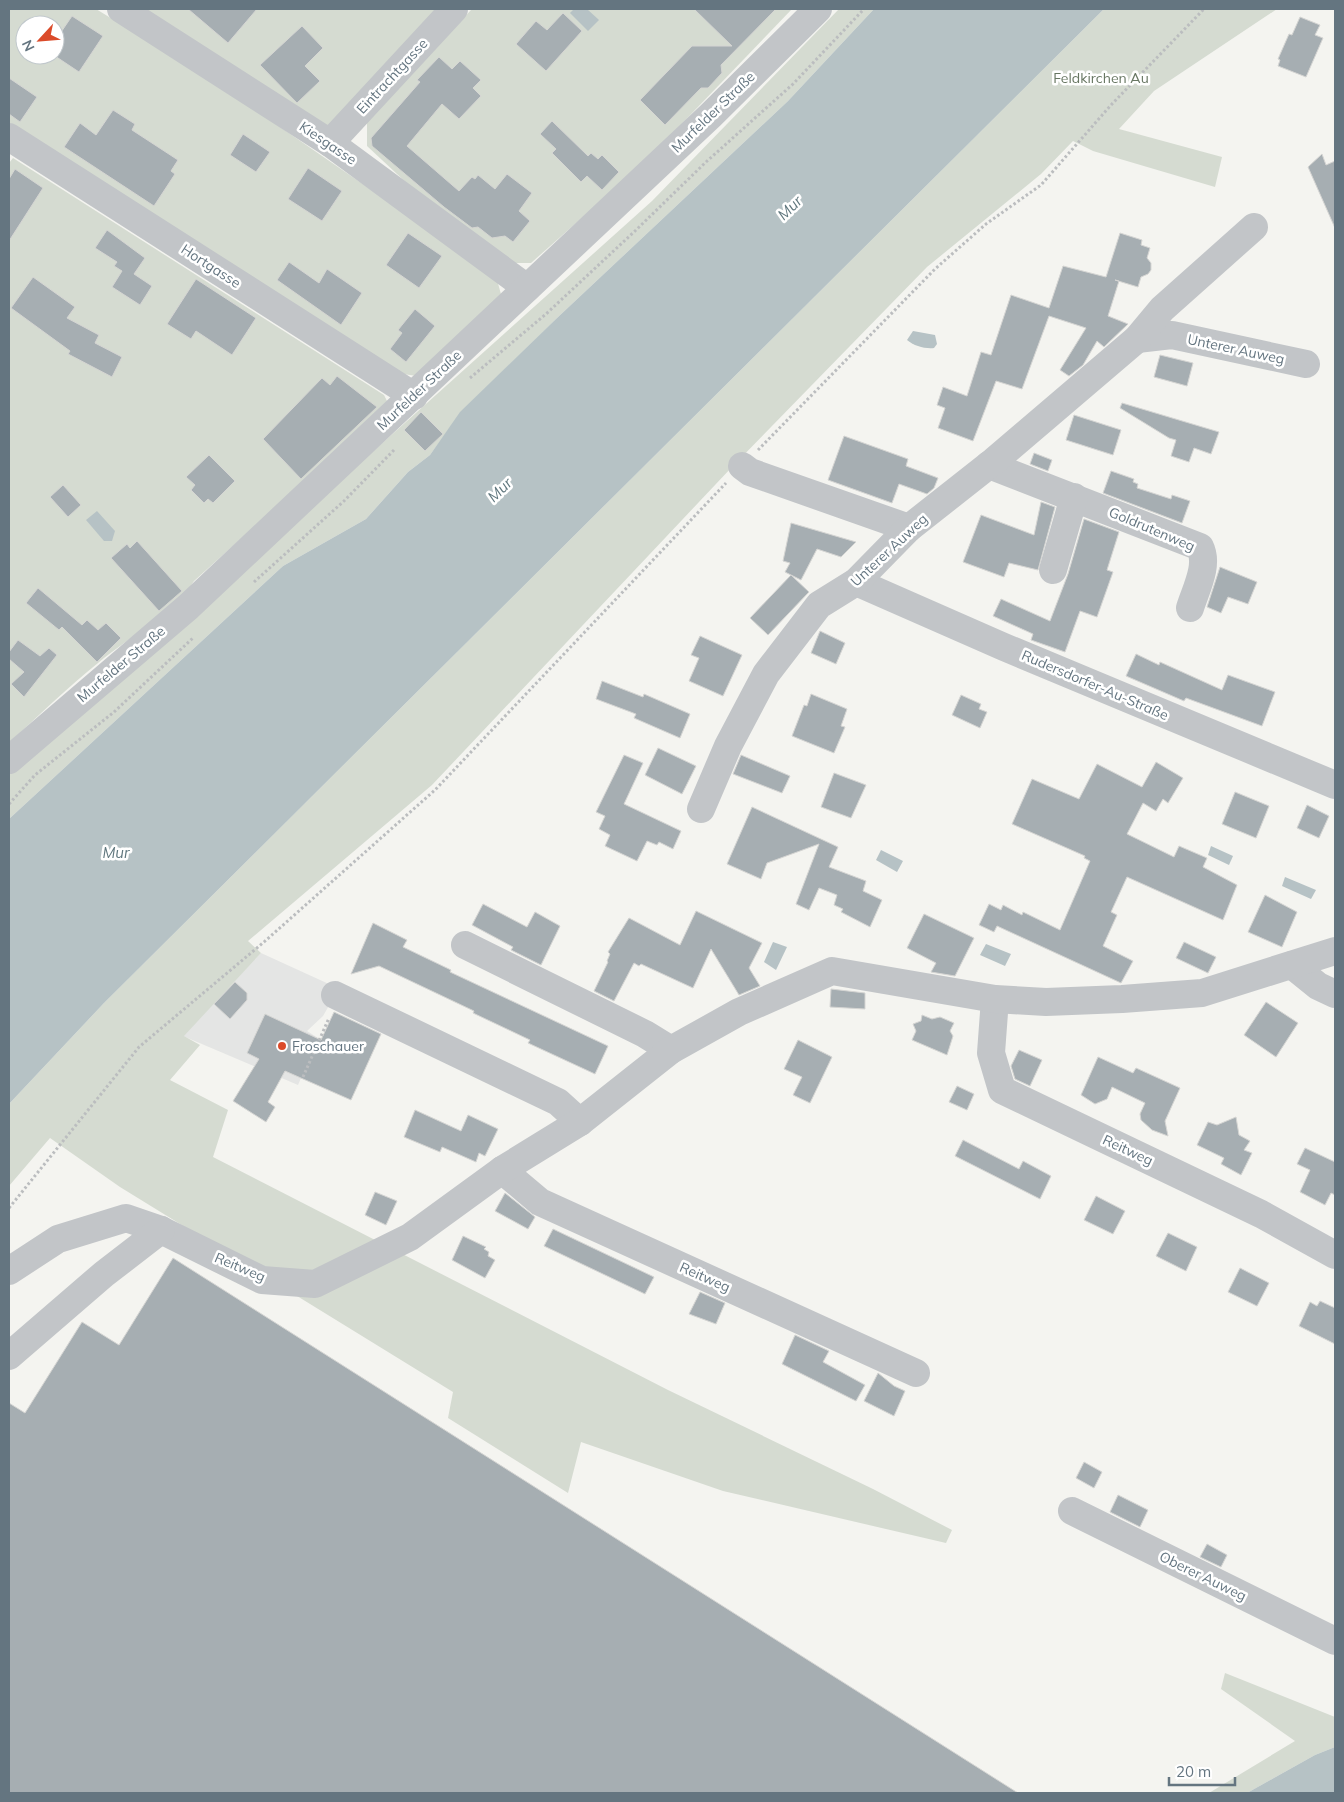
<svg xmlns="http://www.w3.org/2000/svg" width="1344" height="1802" font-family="Mulish,sans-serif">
	<rect width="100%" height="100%" fill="#f4f4f0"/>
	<polygon fill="#e4e5e4" points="261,953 342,990 335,995 323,1016 307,1031 318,1038 298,1085 183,1036"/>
	<g fill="#d5dbd1" fill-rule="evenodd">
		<path d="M 9,9 L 96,9 L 209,78 L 496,276 L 502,298 L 417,376 L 396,373 L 9,126 ZM 25,25 L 55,25 L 55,55 L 25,55 Z"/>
		<polygon points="136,9 444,9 332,127 317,128"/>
		<polygon points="472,9 792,9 646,161 531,263 511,263 441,215 367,146 367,119"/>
		<polygon points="839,9 874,9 788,101 557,318 461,412 430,455 408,472 366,519 283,566 9,819 9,774 153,649 652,201"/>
		<polygon points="1104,9 1277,9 1154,91 1119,129 1222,157 1215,187 1093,151 1073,141 1041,174 927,267 732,467 432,785 248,941 261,953 184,1036 200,1045 170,1080 228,1110 213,1157 668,1390 873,1489 952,1530 946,1543 723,1491 581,1442 568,1493 448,1418 453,1392 120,1187 50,1138 9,1186 9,1104 104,1003"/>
		<path d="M 13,158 L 384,395 L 389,405 L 194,581 C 171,616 130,636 98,663 C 67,688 38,716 9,743 L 9,163 Z"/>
		<polygon points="1225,1673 1335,1717 1335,1747 1315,1755 1247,1793 1209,1793 1295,1741 1221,1689"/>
	</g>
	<g fill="#b6c2c5">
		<polygon points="574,9 587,9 599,20 588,31 570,13"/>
		<polygon points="874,9 1104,9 104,1003 9,1104 9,819 283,566 366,519 408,472 430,455 460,412 557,318 788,101"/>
		<path d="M 913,331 L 935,335 L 937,344 L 934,348 C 925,349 914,346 907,340 Z"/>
		<polygon points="97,511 115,531 112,541 104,541 86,520"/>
		<polygon points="1211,846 1233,856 1229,865 1208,855"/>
		<polygon points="881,850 903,861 897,872 876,860"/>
		<polygon points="1285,877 1316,890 1311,899 1282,886"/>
		<polygon points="773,942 787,947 776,970 764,962"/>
		<polygon points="986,944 1011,954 1005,966 980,955"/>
		<polygon points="1335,1747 1335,1792 1247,1793 1315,1755"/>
	</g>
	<g fill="#a6aeb2" stroke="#d5d5d3">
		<polygon points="188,9 257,9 228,43"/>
		<polygon points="694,9 776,9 721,65 722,73 708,88 701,88 665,125 640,100 692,46 732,46"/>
		<polygon points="563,13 582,31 546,71 516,44 536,21 547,30"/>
		<polygon points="72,16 103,36 79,72 55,56 55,41"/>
		<polygon points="1300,17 1320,25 1315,35 1323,38 1306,77 1278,66 1280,60 1278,59 1289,34 1292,35"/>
		<polygon points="302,26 323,48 305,66 320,81 297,103 260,65"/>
		<polygon points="439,57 452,69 460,61 481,80 473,88 481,96 459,119 442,104 407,146 459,191 472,177 475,179 478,175 495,189 507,174 532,193 519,211 530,221 513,242 505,236 492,238 478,227 472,228 444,207 372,146 371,138 420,82 417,80"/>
		<polygon points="9,78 37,97 20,122 9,114"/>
		<polygon points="113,110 135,124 132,130 178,160 171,171 175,174 154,206 64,147 80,123 96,135"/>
		<polygon points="552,121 588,156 591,153 598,159 602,155 619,172 602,190 587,176 581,182 552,153 556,149 540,134"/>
		<polygon points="243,134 270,152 256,172 230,155"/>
		<polygon points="1322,154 1326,165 1335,161 1335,228 1308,167"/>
		<polygon points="308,168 342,191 322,221 288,199"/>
		<polygon points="15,169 43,188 9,241 9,179"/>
		<polygon points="107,230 145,258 134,274 152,286 140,305 112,287 122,271 114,266 117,262 95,248"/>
		<polygon points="408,233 442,256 419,288 386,265"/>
		<polygon points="1120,233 1142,240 1141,245 1150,248 1147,258 1151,263 1151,270 1148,274 1141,277 1138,287 1115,280 1119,281 1108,316 1128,324 1104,347 1097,341 1083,365 1069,376 1060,370 1086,328 1049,316 1022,389 996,381 973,441 938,428 945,408 937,405 943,387 967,396 981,352 991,355 1011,295 1049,308 1063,266 1106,277"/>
		<polygon points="289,262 319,283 327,269 362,293 341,325 277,280"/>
		<polygon points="33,277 75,307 67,318 99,335 95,343 122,357 112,377 68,354 70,351 11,308"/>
		<polygon points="196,279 256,318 232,355 196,331 191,339 167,324"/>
		<polygon points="415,309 435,326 406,362 390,349 402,333 398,330"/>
		<polygon points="1160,355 1193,363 1187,386 1154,377"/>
		<polygon points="337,376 377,407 301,479 263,439 322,378 330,385"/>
		<polygon points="1122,403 1219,432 1211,454 1194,448 1189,462 1171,456 1176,440 1169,438 1120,408"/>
		<polygon points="421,412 443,434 425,451 404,430"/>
		<polygon points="1074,415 1121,430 1113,455 1066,440"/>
		<polygon points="844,436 908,459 906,466 938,478 934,488 927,494 899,484 892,503 828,480"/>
		<polygon points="1034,453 1052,460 1048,471 1030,464"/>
		<polygon points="209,455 235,481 213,503 208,499 204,503 191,490 195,485 186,477"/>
		<polygon points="1111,471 1134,479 1133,482 1138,484 1137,488 1171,499 1172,495 1190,501 1182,523 1103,493"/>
		<polygon points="63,485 81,505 68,517 50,497"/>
		<polygon points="1041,502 1055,507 1038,570 1009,563 1004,577 963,562 981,515 1034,535"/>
		<polygon points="1084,519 1119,532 1107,570 1113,572 1097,617 1080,611 1065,652 1031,640 1033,634 993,616 1001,599 1050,621 1068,574"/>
		<polygon points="791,523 856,542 841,557 817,549 801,580 785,572 790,563 783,561"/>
		<polygon points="137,541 182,591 159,611 111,558 127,544 130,548"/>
		<polygon points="1220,567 1257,582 1248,604 1228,597 1221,613 1207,607"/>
		<polygon points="791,575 809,592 768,635 750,618"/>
		<polygon points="38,588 82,625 87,620 98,630 106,623 121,638 97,662 62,627 59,630 26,603"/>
		<polygon points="820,631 845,643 836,664 811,653"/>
		<polygon points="700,636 742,655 723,696 689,681 699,658 691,655"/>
		<polygon points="18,640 40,656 49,648 57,655 24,697 11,684 24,672 9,659 9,652"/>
		<polygon points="1136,654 1159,665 1160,662 1222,690 1228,675 1275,692 1262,726 1186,698 1184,701 1126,676"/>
		<polygon points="602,681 643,697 644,694 690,714 680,738 634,718 636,714 596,699"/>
		<polygon points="811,694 847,709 841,726 845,727 834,753 792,736 804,705 807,706"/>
		<polygon points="961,695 981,704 979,709 987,712 980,728 952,715"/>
		<polygon points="658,748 696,766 682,794 645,775"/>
		<polygon points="624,755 643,763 624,804 681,831 673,849 659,842 657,845 647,841 637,861 605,846 610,835 599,829 605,816 596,812"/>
		<polygon points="741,755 790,776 782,793 733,774"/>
		<polygon points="1156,762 1183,778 1168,803 1163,799 1156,811 1143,803 1127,834 1174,857 1179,846 1207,858 1203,867 1237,885 1223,920 1127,877 1111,912 1117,915 1103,946 1133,961 1121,983 997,926 994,932 979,925 989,904 1001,910 1003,905 1022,915 1023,912 1060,930 1090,861 1084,858 1085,856 1012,824 1032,779 1079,799 1097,764 1142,787"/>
		<polygon points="834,773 866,785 851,818 821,807"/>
		<polygon points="1235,792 1269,806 1256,838 1222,824"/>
		<polygon points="1307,805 1329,816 1319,838 1297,828"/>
		<polygon points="752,807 838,847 829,867 866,881 863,891 882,900 870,927 841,912 843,909 834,905 837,895 819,888 809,910 796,904 819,844 767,863 761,879 727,864"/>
		<polygon points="1265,895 1297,912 1282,947 1248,932"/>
		<polygon points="483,904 527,927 535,912 560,926 541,965 511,950 513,947 472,925"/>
		<polygon points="696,911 762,943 749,968 760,986 739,995 711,949 693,988 641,964 639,966 634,963 614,1001 594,991 608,962 607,961 610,954 608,952 629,918 680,945"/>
		<polygon points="924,914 974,938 955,976 931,972 936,963 907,948"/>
		<polygon points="373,923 407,940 403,947 451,970 450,972 608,1046 595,1074 528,1043 530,1040 473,1013 474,1011 379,966 351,974"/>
		<polygon points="1184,942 1216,957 1208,973 1176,958"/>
		<polygon points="235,982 247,993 247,1000 230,1019 214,1004"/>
		<polygon points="831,989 865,993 865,1009 830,1007"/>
		<polygon points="1266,1002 1298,1023 1276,1057 1244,1035"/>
		<polygon points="334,1012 381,1034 351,1100 285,1071 268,1102 275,1107 266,1122 233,1101 259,1059 247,1053 265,1014 321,1040"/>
		<polygon points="922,1015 932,1019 940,1017 954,1023 950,1031 953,1036 947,1055 912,1040 916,1031 913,1024 921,1021"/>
		<polygon points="798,1040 832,1057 810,1103 793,1095 802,1077 784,1069"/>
		<polygon points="1019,1050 1042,1060 1030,1086 1015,1079 1011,1066"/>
		<polygon points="1098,1057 1133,1073 1136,1068 1180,1088 1165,1121 1168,1136 1152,1130 1141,1120 1140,1114 1145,1103 1112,1087 1107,1099 1095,1104 1081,1095"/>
		<polygon points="957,1086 974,1094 967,1110 949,1102"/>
		<polygon points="415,1110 461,1131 468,1115 498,1129 485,1156 479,1153 476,1162 442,1147 440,1152 404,1137"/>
		<polygon points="1236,1117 1239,1135 1250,1141 1244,1150 1252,1153 1241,1175 1221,1164 1224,1158 1197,1145 1208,1122 1217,1125"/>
		<polygon points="963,1140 1019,1169 1023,1161 1051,1176 1040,1199 955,1156"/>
		<polygon points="1305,1148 1335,1162 1335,1195 1331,1193 1325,1205 1300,1192 1310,1170 1297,1164"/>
		<polygon points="375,1192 397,1201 386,1225 365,1215"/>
		<polygon points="505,1193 535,1217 528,1229 495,1211"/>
		<polygon points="1096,1196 1125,1211 1113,1234 1084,1220"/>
		<polygon points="553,1229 654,1277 645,1294 544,1246"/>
		<polygon points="1168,1233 1197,1247 1186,1271 1156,1256"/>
		<polygon points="463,1236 486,1247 484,1249 489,1252 488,1256 495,1260 485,1278 452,1260"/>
		<polygon points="173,1258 1018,1793 9,1793 9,1403 25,1413 82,1322 119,1345"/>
		<polygon points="1240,1268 1269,1283 1257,1306 1228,1292"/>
		<polygon points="700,1292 725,1303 716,1324 689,1314"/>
		<polygon points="1320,1301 1335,1308 1335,1344 1299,1326 1310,1302 1317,1306"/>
		<polygon points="795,1335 829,1351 823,1362 865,1385 856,1401 782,1364"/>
		<polygon points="878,1373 894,1386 905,1391 894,1416 864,1401"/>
		<polygon points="1084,1462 1102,1472 1094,1488 1076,1478"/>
		<polygon points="1118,1495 1148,1510 1140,1527 1110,1512"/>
		<polygon points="1207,1544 1227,1555 1221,1567 1200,1557"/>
	</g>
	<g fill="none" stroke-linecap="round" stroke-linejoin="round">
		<g stroke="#bbbdbf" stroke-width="3" stroke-dasharray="2.5 2.5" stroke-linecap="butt">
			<polyline points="470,378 546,314 635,231 706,162 793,84 864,9"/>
			<polyline points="758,450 935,269 986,224 1041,185 1111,105 1204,9"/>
			<polyline points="254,582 344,501 395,449"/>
			<polyline points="9,804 35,775 114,712 194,637"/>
			<polyline points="303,1077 329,1018"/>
			<polyline points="9,1208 139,1047 264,942 435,790 726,483"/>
		</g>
		<g stroke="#c2c5c8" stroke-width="28">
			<polyline points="121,9 330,143 527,288"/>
			<polyline points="9,137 414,396"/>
			<polyline points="330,143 454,9"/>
			<polyline points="1137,339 1172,335 1306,364"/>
			<path d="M 989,465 L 1200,547 C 1209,565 1196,589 1190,608"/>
			<polyline points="742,466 750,472 909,528"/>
			<polyline points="1053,570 1074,497"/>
			<polyline points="856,582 1004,647 1335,785"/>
			<polyline points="9,760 188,607 711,115 818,9"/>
			<polyline points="701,809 728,746 766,674 819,605 856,582 909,528 994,461 1137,339 1162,309 1254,227"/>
			<polyline points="465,945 645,1034 671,1050"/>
			<polyline points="1292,965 1318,986 1335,994"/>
			<polyline points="335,995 558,1102 580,1122"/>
			<polyline points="995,999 991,1053 1002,1090 1261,1214 1335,1255"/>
			<polyline points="502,1170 540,1202 916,1373"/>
			<polyline points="9,1271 58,1239 126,1218 161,1230 262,1280 315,1284 410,1237 502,1170 580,1122 671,1050 739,1012 832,971 995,999 1046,1002 1122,999 1202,993 1335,951"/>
			<polyline points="9,1356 104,1274 161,1230"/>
			<polyline points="1072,1511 1335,1641"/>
		</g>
	</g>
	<circle fill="#db4b2a" stroke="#fff" stroke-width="2" cx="282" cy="1046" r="5"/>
	<g text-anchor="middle" stroke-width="5" stroke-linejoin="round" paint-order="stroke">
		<g font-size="14" fill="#647580" stroke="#fff">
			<text transform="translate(392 76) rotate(-47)" y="5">Eintrachtgasse</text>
			<text transform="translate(713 112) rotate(-44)" y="5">Murfelder Straße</text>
			<text transform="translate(328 143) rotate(34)" y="5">Kiesgasse</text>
			<text transform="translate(211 266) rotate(33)" y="5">Hortgasse</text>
			<text transform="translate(1236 349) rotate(12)" y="5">Unterer Auweg</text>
			<text transform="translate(419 390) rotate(-43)" y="5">Murfelder Straße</text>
			<text transform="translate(1152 529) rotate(23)" y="5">Goldrutenweg</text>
			<text transform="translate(889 550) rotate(-43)" y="5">Unterer Auweg</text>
			<text transform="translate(121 664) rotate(-40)" y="5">Murfelder Straße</text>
			<text transform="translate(1095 685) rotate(23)" y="5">Rudersdorfer-Au-Straße</text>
			<text transform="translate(1128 1150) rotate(25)" y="5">Reitweg</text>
			<text transform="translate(240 1267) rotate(23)" y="5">Reitweg</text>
			<text transform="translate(705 1277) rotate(24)" y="5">Reitweg</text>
			<text transform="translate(1203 1576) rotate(26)" y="5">Oberer Auweg</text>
		</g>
		<g font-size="14" fill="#687763" stroke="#fff">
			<text x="1101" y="83">Feldkirchen Au</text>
		</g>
		<g font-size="14" fill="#647580" stroke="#fff" text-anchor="start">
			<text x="292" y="1051">Froschauer</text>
		</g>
		<g font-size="15" font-style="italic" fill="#60777e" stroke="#fff">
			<text transform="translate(790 208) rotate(-44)" y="5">Mur</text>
			<text transform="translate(500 490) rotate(-44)" y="5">Mur</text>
			<text x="116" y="858">Mur</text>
		</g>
	</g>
	<rect width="1344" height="1802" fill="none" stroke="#647580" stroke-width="20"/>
	<g transform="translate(40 40) rotate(244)"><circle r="24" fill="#ffffff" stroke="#c1c8cc"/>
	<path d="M0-4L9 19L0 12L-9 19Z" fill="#db4b2a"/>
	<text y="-8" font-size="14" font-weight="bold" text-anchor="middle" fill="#647580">N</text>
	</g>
	<path d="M1169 1777v8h66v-8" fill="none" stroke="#647580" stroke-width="2.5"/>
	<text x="1176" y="1777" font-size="15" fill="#647580" stroke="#ffffff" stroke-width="4" paint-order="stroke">20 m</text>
</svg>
